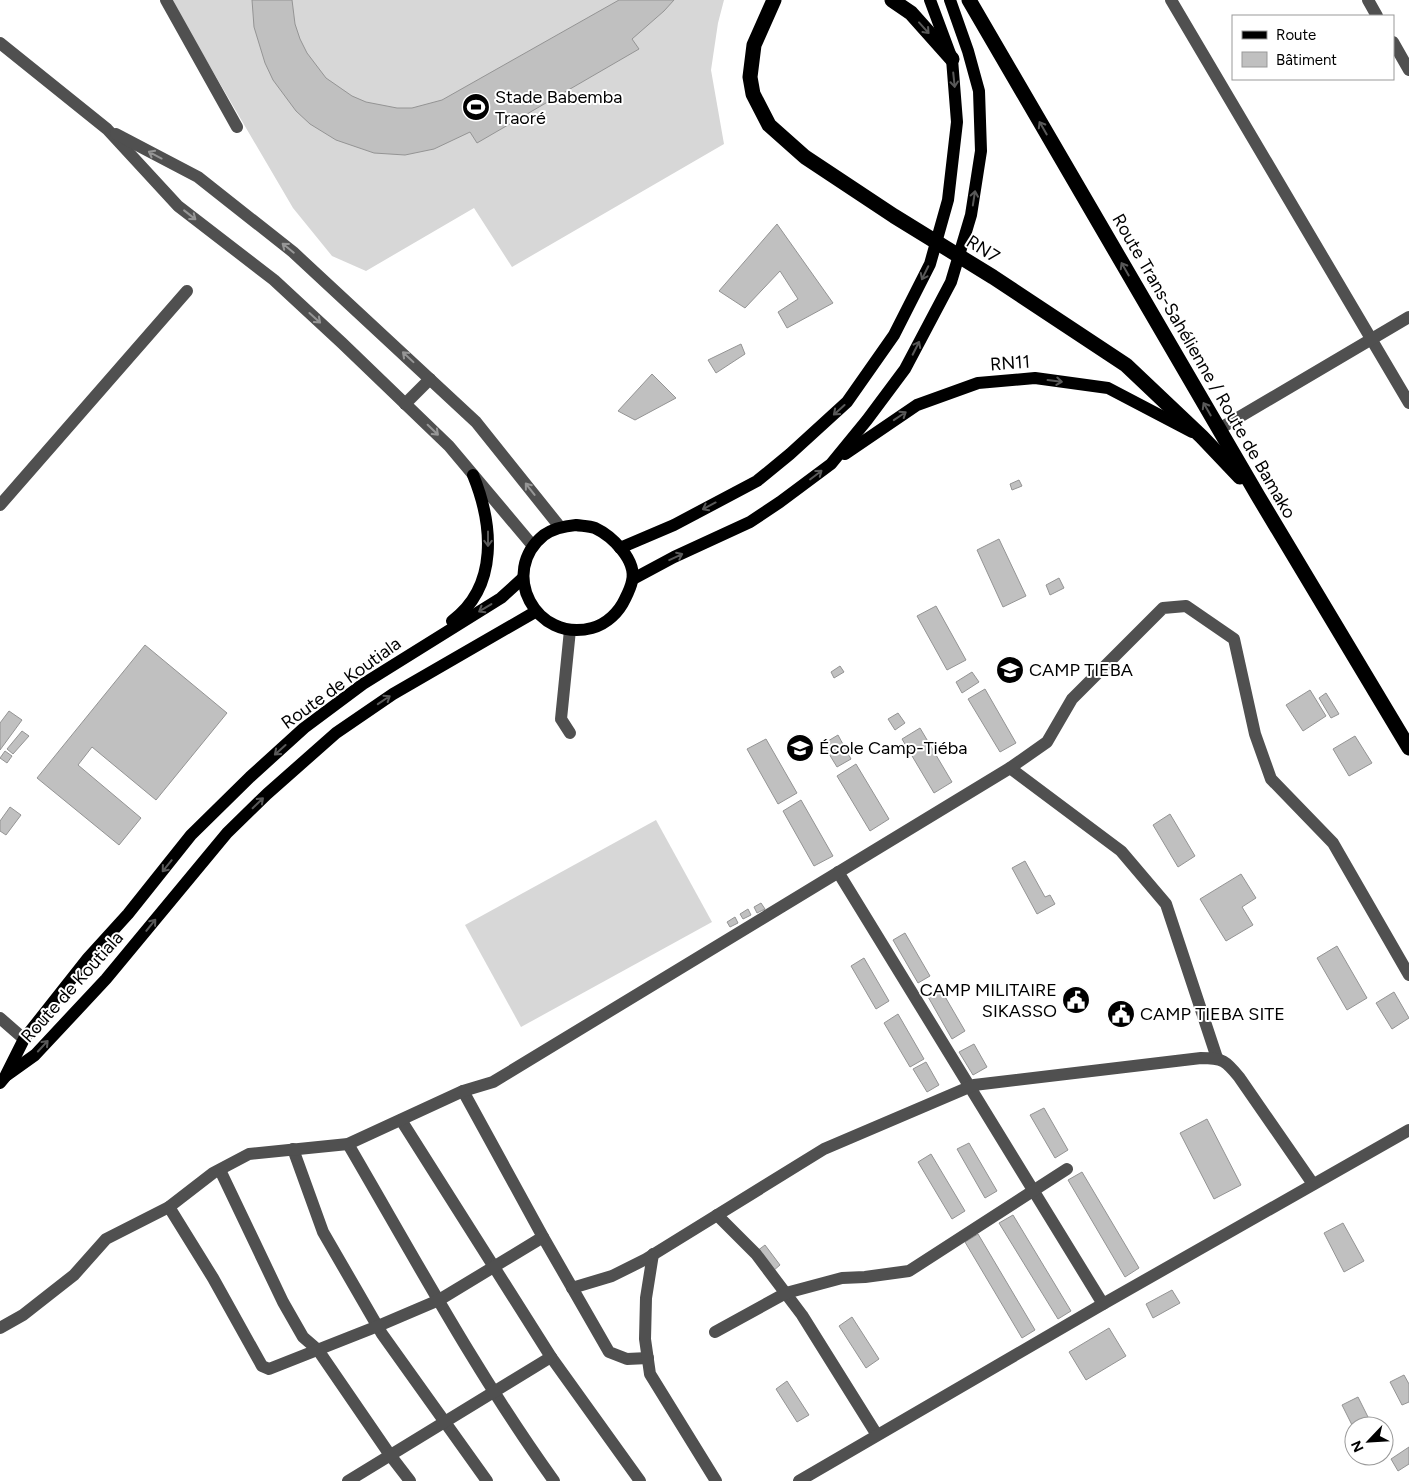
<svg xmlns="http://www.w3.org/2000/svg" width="1409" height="1481" font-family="Figtree,sans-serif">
	<rect width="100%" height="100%" fill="#fff"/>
	<g fill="#d7d7d7">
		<polygon points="171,0 724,0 718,23 711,70 724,144 512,267 474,208 366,271 332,256 293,208"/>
		<polygon points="656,820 712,922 521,1027 465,925"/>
	</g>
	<g fill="#c0c0c0" stroke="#949494">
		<polygon points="252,0 292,0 295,24 300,39 307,53 326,78 352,96 366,102 397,108 412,108 442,100 619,0 674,0 664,11 632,39 639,49 477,143 470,132 434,149 405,155 374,153 336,140 310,124 296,111 273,80 265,63 254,27"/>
		<polygon points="777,224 833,303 787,328 778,312 798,299 780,271 745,308 719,291"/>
		<polygon points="741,344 745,354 716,373 708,360"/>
		<polygon points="652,374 676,398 635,420 618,411"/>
		<polygon points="1019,480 1022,486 1012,490 1010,484"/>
		<polygon points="999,539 1026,596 1003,607 977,550"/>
		<polygon points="1059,578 1064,588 1050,595 1046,585"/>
		<polygon points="936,606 966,660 947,670 917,616"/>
		<polygon points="145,645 227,713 156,800 92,747 78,765 141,818 119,845 37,778"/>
		<polygon points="840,666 844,672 834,678 831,672"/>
		<polygon points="972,672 979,682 962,693 956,682"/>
		<polygon points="985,689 1016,743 1000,752 968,699"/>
		<polygon points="1310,690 1326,716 1303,731 1286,705"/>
		<polygon points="1326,693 1339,714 1331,718 1319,698"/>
		<polygon points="9,711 22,720 0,750 0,723"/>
		<polygon points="898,713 905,723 895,730 888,719"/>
		<polygon points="920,728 952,782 934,793 902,739"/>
		<polygon points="22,731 29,736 13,754 7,749"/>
		<polygon points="838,735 851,759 837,767 823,744"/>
		<polygon points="1355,736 1372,763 1349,776 1333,749"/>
		<polygon points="766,739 797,793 778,804 747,749"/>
		<polygon points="5,751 12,756 7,763 0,758"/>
		<polygon points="856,764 889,819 870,831 837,776"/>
		<polygon points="801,800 833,856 814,866 783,811"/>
		<polygon points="10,807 21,815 6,835 0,831 0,821"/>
		<polygon points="1170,814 1195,856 1178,867 1153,825"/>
		<polygon points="1025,861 1045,897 1050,895 1055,904 1037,914 1012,868"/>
		<polygon points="1241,874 1256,898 1242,907 1253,925 1226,941 1200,899"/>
		<polygon points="761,903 765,909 757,913 754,907"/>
		<polygon points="748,909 751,915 743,919 740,914"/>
		<polygon points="735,917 738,923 730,927 727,922"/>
		<polygon points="905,933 930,976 918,983 893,940"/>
		<polygon points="1337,946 1367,998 1347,1010 1317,958"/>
		<polygon points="864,958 889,1001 876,1009 851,966"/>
		<polygon points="940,988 965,1031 952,1039 927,995"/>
		<polygon points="1394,992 1409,1018 1392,1029 1376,1003"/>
		<polygon points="898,1014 924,1059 910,1067 884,1023"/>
		<polygon points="974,1044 987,1067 973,1075 959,1052"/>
		<polygon points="926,1062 939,1085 927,1092 913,1069"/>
		<polygon points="1044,1108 1068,1150 1055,1158 1030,1115"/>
		<polygon points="1207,1119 1241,1185 1214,1199 1180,1133"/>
		<polygon points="969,1143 997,1191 985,1198 957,1149"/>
		<polygon points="931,1154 965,1211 952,1219 918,1162"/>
		<polygon points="1082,1172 1139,1268 1125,1277 1068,1180"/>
		<polygon points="1013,1215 1071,1311 1058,1319 999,1223"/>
		<polygon points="1343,1223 1364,1261 1344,1272 1324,1233"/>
		<polygon points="978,1234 1035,1330 1022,1338 965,1242"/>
		<polygon points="765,1245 780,1265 773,1271 757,1251"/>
		<polygon points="1172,1290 1180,1303 1153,1318 1146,1304"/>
		<polygon points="852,1317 879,1359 866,1368 839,1326"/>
		<polygon points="1109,1328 1126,1356 1086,1380 1069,1352"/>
		<polygon points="1404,1375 1409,1384 1409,1402 1402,1405 1390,1382"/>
		<polygon points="787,1381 809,1415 797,1422 776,1389"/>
		<polygon points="1358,1397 1370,1421 1359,1426 1354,1426 1354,1429 1342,1405"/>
		<polygon points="1409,1447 1409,1464 1398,1471 1391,1459"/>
	</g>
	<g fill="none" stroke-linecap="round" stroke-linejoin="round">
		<g stroke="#505050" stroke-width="12">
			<polyline points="166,0 237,127"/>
			<polyline points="1171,0 1409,403"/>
			<polyline points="1368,0 1377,16"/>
			<polyline points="1393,42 1409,70"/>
			<polyline points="0,43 107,129 178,206 274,280 342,343 449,446 533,546"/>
			<polyline points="116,134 198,177 293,252 476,422 560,527"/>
			<polyline points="405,404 430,379"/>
			<polyline points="1219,429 1409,317"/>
			<polyline points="0,505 187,291"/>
			<polyline points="570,630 561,719 570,733"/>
			<polyline points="1010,768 1121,851 1166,904 1217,1058"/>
			<polyline points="838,872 1103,1304"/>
			<polyline points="0,1018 24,1039"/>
			<polyline points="463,1091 543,1237 609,1352 627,1359 648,1358"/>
			<polyline points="401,1120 551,1357 640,1481"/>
			<path d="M 348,1144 C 414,1257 477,1374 554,1481"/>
			<polyline points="293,1149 323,1232 382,1334 487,1481"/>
			<polyline points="220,1170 283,1302 303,1337 318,1350 390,1455 410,1481"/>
			<polyline points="169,1207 213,1278 262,1366 269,1369 378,1326 439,1300 543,1237"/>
			<polyline points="717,1215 756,1254 802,1315 877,1435"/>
			<polyline points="653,1254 646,1298 645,1339 650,1374 716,1481"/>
			<path d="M 572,1288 L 612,1276 L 646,1259 L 824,1149 L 974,1085 L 1201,1058 C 1223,1058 1226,1061 1239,1077 L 1313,1184"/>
			<polyline points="0,1328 23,1315 74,1275 106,1239 169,1207 213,1173 249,1154 348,1144 463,1091 493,1082 1010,768 1047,742 1072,699 1163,608 1186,606 1234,639 1255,734 1271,779 1333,843 1409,975"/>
			<polyline points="715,1332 786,1293 842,1278 865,1277 909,1271 1067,1169"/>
			<polyline points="348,1481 551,1357"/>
			<polyline points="799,1481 1103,1304 1409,1130"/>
		</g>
		<g stroke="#000" stroke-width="12">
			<polyline points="845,454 917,405 978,383 1035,378 1108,388 1192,432"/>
			<path d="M 576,525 C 582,526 589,526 595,528 C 612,536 637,560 632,581 C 631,587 628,593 625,599 C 619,612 607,624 592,628 C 536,643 498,572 544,535 C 554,528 565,526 576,525 Z"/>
			<polyline points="620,548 674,525 757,481 790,454 847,402 894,335 930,264 948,200 957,122 952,59 930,0"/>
			<polyline points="633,579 674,557 750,522 780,502 831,464 867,420 905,369 951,282 971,215 981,151 979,91 968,51 950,0"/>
			<path d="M 452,621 C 499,586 493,524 473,475"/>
			<polyline points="7,1075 35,1055 106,979 227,833 267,794 336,733 393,694 535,612"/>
			<polyline points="0,1083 5,1077 24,1039 88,958 128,914 191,835 250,777 304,728 363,684 501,598 523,578"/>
		</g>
		<g stroke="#000" stroke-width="15">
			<polyline points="774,0 754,45 750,77 753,94 769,125 805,157 894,216 993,277 1126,365 1202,437 1240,477"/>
			<polyline points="892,0 911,13 952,59"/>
			<polyline points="969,0 1258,496 1409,748"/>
		</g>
	</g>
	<defs><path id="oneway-shaft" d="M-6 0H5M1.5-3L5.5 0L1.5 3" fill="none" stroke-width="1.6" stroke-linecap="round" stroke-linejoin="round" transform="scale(1.25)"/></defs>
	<g stroke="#595959">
		<use href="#oneway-shaft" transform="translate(924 28) rotate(48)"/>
		<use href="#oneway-shaft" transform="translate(954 80) rotate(84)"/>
		<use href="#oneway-shaft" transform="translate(1043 128) rotate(-120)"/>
		<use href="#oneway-shaft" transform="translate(974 198) rotate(-81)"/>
		<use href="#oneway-shaft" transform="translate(1125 269) rotate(-120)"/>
		<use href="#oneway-shaft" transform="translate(925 273) rotate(116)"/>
		<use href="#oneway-shaft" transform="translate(916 348) rotate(-63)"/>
		<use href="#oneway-shaft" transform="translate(1055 381) rotate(7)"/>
		<use href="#oneway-shaft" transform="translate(1207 409) rotate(-120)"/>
		<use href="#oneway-shaft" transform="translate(839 410) rotate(138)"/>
		<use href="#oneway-shaft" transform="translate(900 416) rotate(-34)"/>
		<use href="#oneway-shaft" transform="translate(816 475) rotate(-37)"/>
		<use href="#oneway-shaft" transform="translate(709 506) rotate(152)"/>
		<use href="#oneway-shaft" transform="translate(488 539) rotate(90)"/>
		<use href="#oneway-shaft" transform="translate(676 557) rotate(-25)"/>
		<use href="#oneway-shaft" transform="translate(485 608) rotate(149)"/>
		<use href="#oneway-shaft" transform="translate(384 700) rotate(-34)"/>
		<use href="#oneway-shaft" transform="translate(280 750) rotate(138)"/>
		<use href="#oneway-shaft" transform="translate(258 803) rotate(-44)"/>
		<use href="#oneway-shaft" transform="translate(167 866) rotate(129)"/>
		<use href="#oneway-shaft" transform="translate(151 925) rotate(-51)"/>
		<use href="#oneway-shaft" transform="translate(43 1046) rotate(-47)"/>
	</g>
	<g stroke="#969696">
		<use href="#oneway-shaft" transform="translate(155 155) rotate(-152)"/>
		<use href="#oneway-shaft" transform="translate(190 215) rotate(38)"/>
		<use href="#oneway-shaft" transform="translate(288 248) rotate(-141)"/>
		<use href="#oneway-shaft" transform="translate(315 318) rotate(42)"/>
		<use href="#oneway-shaft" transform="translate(408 357) rotate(-137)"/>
		<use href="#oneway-shaft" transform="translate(433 430) rotate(44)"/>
		<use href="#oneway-shaft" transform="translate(530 489) rotate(-128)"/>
	</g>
	<defs>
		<g id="stadium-disc" transform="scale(1.4375)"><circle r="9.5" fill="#000" stroke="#fff"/><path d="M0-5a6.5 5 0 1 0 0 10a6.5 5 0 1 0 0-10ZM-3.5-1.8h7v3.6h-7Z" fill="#fff"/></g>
		<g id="school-disc" transform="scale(1.4375)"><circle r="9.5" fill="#000" stroke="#fff"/><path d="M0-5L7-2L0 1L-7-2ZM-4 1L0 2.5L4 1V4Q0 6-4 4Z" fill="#fff"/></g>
		<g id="civic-disc" transform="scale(1.4375)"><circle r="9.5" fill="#000" stroke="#fff"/><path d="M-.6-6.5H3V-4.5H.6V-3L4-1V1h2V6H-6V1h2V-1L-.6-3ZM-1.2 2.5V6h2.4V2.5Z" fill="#fff"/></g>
	</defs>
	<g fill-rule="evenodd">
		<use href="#stadium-disc" x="476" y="107"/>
		<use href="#school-disc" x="1010" y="670"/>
		<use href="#school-disc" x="800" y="748"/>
		<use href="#civic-disc" x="1076" y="1000"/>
		<use href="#civic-disc" x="1121" y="1014"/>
	</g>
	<g text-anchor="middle" stroke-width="4" stroke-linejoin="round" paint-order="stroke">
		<g font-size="18" fill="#000" stroke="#fff" text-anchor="start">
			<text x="495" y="103">Stade Babemba<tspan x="495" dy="21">Traoré</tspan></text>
			<text x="1029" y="676">CAMP TIEBA</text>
			<text x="819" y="754">École Camp-Tiéba</text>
			<text x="1057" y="996" text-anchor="end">CAMP MILITAIRE<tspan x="1057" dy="21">SIKASSO</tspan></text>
			<text x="1140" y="1020">CAMP TIEBA SITE</text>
		</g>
		<g font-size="18" fill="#000" stroke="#fff">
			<text transform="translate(983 249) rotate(32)" y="6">RN7</text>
			<text transform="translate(1010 363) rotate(-4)" y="6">RN11</text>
			<text transform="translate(1204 366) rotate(60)" y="6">Route Trans-Sahélienne / Route de Bamako</text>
			<text transform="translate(341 683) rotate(-36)" y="6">Route de Koutiala</text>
			<text transform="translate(72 987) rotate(-48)" y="6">Route de Koutiala</text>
		</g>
	</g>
	<rect x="1232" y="15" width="162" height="65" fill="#ffffff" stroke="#999999"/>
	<rect x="1242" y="31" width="25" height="8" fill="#000000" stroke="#999999"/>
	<text x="1276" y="40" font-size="15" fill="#000000">Route</text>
	<rect x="1242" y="52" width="25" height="15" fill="#c0c0c0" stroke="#999999"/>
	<text x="1276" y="65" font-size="15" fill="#000000">Bâtiment</text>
	<g transform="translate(1369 1441) rotate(245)"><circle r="24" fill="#ffffff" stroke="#999999"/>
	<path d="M0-4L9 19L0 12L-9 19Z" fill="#000000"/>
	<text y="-8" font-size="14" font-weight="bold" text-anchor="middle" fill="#000000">N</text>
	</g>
</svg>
